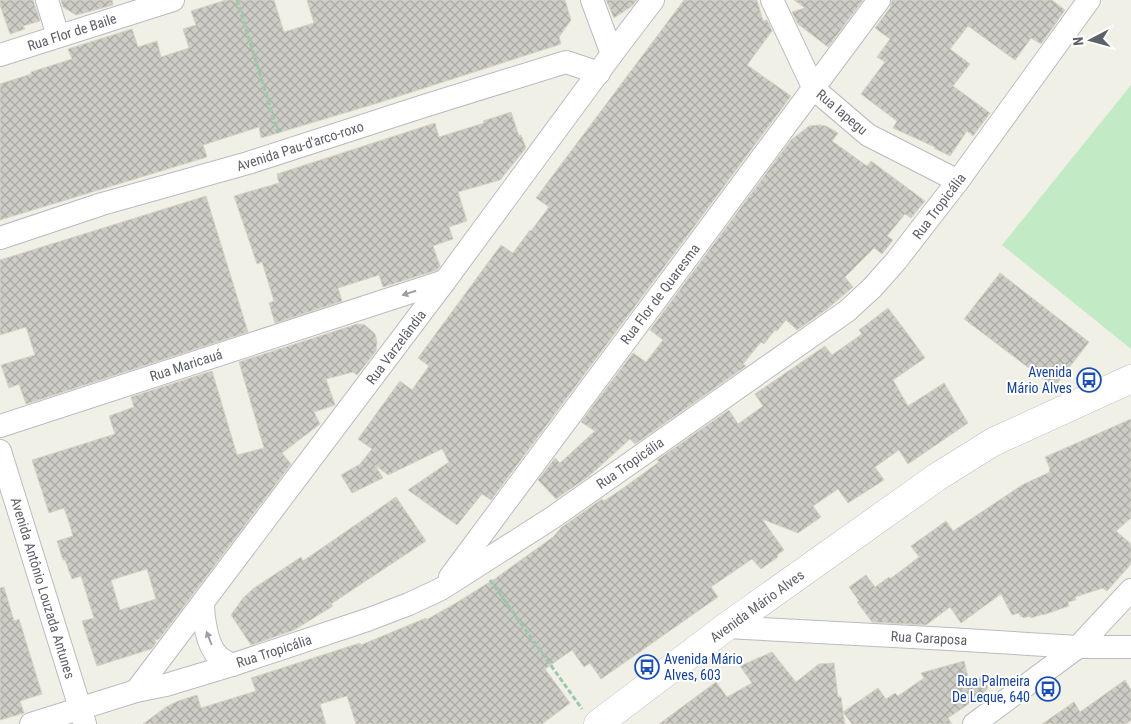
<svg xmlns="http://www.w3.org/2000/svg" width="1131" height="724" font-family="'Roboto Condensed',sans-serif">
	<defs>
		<pattern id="building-cross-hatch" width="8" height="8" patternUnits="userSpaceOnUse" patternTransform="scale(1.25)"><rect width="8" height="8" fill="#cecdc5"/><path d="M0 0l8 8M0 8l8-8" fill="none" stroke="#aaaaa4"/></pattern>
	</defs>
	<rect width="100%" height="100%" fill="#f1f0e7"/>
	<polygon fill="#c2eac5" points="1131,85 1131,349 1002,245"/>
	<g fill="url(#building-cross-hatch)" stroke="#d7d2c4" fill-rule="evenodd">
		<polygon points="0,0 33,0 40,21 23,26 25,29 10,34 0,5"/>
		<polygon points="61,0 112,0 113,5 76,15 63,7"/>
		<polygon points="226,0 274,0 284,32 314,23 307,0 565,0 571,20 559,37 561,44 381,102 261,138 259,127 203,145 207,157 0,220 0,84 31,74 31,72 72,59 68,49 132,29 138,47 157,41 161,57 189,48 183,29 196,25 191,11"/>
		<polygon points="606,0 637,0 632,6 614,18"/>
		<polygon points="684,0 757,0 763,21 767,20 772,31 747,65 791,96 491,500 482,494 457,525 408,490 449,462 442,449 388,475 375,465 383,478 352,493 341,475 360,464 372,449 358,439 400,381 412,390 429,366 418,358 501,245 513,253 530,230 531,231 549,207 536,198"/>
		<polygon points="794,0 863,0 828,47 798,24 792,12 805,8"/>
		<polygon points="892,0 1052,0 1065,10 1041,44 1031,38 1015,60 968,26 950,49 970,64 953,86 990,113 973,136 967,131 950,156 934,148 935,147 893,128 897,121 861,94 885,62 877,57 890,39 875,28 890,8"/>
		<polygon points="511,112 519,136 521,135 526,148 500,180 458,192 467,221 449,227 453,239 433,246 440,266 437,270 383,287 379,275 338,288 342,301 275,323 269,303 274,301 262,262 257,264 234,196 279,183 277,174 435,123 439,137 484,123 483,121"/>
		<polygon points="819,125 826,126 838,133 832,141 867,166 871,161 925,201 911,218 905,214 887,236 893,240 882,254 874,248 845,277 853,287 827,309 797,330 786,320 777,331 775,330 764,344 761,342 743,364 746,366 635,444 630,439 589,476 556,499 538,480 555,458 560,463 595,431 581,422 633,353 646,362 663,340 650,330 791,140 809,126"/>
		<polygon points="206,196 248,332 26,404 19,384 9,388 1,365 35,355 26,327 0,335 0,260"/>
		<polygon points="1000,273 1089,342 1054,387 964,319"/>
		<polygon points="888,308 910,337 925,358 893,380 908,406 944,383 968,423 908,464 899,450 875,467 884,480 848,503 838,489 813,506 821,517 798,533 762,519 784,550 777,555 778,557 761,569 752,559 711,587 718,597 601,679 590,663 584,667 572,650 545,669 570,703 542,724 356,724 347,696 320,704 326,724 143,724 166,707 178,701 197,695 201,708 256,691 251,678 360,643 361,645 426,618 426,620 456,603 496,578 553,537 562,527 602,499 604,501 622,489 659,462 657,460 729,410 738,424 763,406 755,394 825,346 832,355 862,334 859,330"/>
		<path d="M 357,324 L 365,325 L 375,334 L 377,342 L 376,351 L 357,375 L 353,372 L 326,379 L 335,405 L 314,412 L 320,424 L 282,453 L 291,464 L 159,639 L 155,640 L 156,643 L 151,649 L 97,666 L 82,621 L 94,618 L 81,576 L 72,579 L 65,560 L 63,560 L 57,541 L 73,536 L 69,522 L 64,508 L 49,513 L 32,460 L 115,434 L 109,416 L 134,407 L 131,397 L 212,371 L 237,455 L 264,448 L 239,362 ZM 147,569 L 156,599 L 120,610 L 111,580 Z"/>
		<polygon points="1131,419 1131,518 1116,531 1131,544 1131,564 1107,591 1103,588 1075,597 1076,600 1068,602 1069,606 1043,615 1043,614 1031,618 1030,616 1023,618 1022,616 1021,617 1019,613 1012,615 1001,594 961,623 950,607 926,625 872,622 857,602 859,601 849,587 866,575 875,587 889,577 890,579 919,557 911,546 946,521 953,531 1022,485 1050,472 1049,470 1050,469 1045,457"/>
		<polygon points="396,497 426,541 331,604 333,606 294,630 251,645 231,615 243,598 254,588 301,557 303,561"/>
		<polygon points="4,587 14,621 19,619 42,694 20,701 24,713 0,720 0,588"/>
		<polygon points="772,652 796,682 819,664 834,663 838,697 841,697 843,712 878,688 886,699 895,693 898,696 924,678 921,673 964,661 969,681 983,677 988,688 983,694 948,718 952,724 852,724 843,712 845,724 659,724 716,682 727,697 752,683 740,666"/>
		<polygon points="1125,680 1131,690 1131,720 1126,724 1042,724 1074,702 1080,712"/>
	</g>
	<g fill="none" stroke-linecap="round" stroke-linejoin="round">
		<g stroke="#b9bbc1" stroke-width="24">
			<g id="street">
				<polyline points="47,0 58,36"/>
				<polyline points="592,0 612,54"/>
				<polyline points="772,0 814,89 868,135 958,181"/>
				<polyline points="0,55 173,0"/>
				<polyline points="0,238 102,204 248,163 424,106 566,62 599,73"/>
				<polyline points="0,426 445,281"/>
				<polyline points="0,451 85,724"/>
				<polyline points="450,577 879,0"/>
				<path d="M 203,603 C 203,618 207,646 218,656 C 222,660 227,662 232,665"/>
				<polyline points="726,627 949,639 1078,647 1131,647"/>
				<polyline points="136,691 445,281 612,54 653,0"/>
				<polyline points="31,724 136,691 166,685 232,665 367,620 409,604 441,589 552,518 847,311 872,288 896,261 958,181 1089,0"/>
				<polyline points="974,724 1078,647 1131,590"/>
			</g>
		</g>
		<g stroke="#bcbec5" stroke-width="29">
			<polyline id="secondary" points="598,724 726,627 937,477 993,442 1131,379"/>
		</g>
		<g stroke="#99c9aa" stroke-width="3" stroke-dasharray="5 2.5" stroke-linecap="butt">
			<polyline points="237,0 278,133"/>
			<polyline points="490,580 582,709"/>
		</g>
		<use href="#street" stroke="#fff" stroke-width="22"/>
		<use href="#secondary" stroke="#fff" stroke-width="28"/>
	</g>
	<defs><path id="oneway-solid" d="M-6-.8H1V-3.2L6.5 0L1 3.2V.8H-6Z" transform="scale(1.25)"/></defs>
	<g fill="#9ea0a4">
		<use href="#oneway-solid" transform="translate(409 293) rotate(162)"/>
		<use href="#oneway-solid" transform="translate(209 638) rotate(-111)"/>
	</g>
	<defs>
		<g id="bus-ring" transform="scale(1.25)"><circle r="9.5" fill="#fff" stroke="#1a4fb4" stroke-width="1.5"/><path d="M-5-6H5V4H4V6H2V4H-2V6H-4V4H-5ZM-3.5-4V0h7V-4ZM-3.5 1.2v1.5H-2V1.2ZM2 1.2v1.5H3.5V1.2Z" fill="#1a4fb4"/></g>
	</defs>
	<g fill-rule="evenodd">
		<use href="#bus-ring" x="1089" y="380"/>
		<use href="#bus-ring" x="647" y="667"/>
		<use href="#bus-ring" x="1048" y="689"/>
	</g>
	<g text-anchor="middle" stroke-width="4" stroke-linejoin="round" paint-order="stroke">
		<g font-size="14" fill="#5e6168" stroke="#fff">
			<text transform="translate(72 32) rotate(-18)" y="5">Rua Flor de Baile</text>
			<text transform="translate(842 112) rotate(40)" y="5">Rua Iapegu</text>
			<text transform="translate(300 146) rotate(-18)" y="5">Avenida Pau-d'arco-roxo</text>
			<text transform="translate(939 206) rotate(-53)" y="5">Rua Tropicália</text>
			<text transform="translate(660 294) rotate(-53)" y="5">Rua Flor de Quaresma</text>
			<text transform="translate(396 347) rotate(-53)" y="5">Rua Varzelândia</text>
			<text transform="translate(186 365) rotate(-18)" y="5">Rua Maricauá</text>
			<text transform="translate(630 463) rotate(-35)" y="5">Rua Tropicália</text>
			<text transform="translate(43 588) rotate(73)" y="5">Avenida Antônio Louzada Antunes</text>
			<text transform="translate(757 606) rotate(-36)" y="5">Avenida Mário Alves</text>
			<text transform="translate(929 638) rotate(3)" y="5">Rua Caraposa</text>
			<text transform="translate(274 651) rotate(-18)" y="5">Rua Tropicália</text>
		</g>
		<g font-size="14" fill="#164399" stroke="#fff" text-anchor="end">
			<text x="1072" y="377">Avenida<tspan x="1072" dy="16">Mário Alves</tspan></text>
			<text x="664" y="664" text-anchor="start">Avenida Mário<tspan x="664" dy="16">Alves, 603</tspan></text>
			<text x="1030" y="686">Rua Palmeira<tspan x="1030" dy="16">De Leque, 640</tspan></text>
		</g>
	</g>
	<g transform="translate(1091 40) rotate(264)" stroke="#ffffff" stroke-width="4" paint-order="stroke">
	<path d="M0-4L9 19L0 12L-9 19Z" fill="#5e6168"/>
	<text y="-8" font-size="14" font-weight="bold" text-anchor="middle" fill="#5e6168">N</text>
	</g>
</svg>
